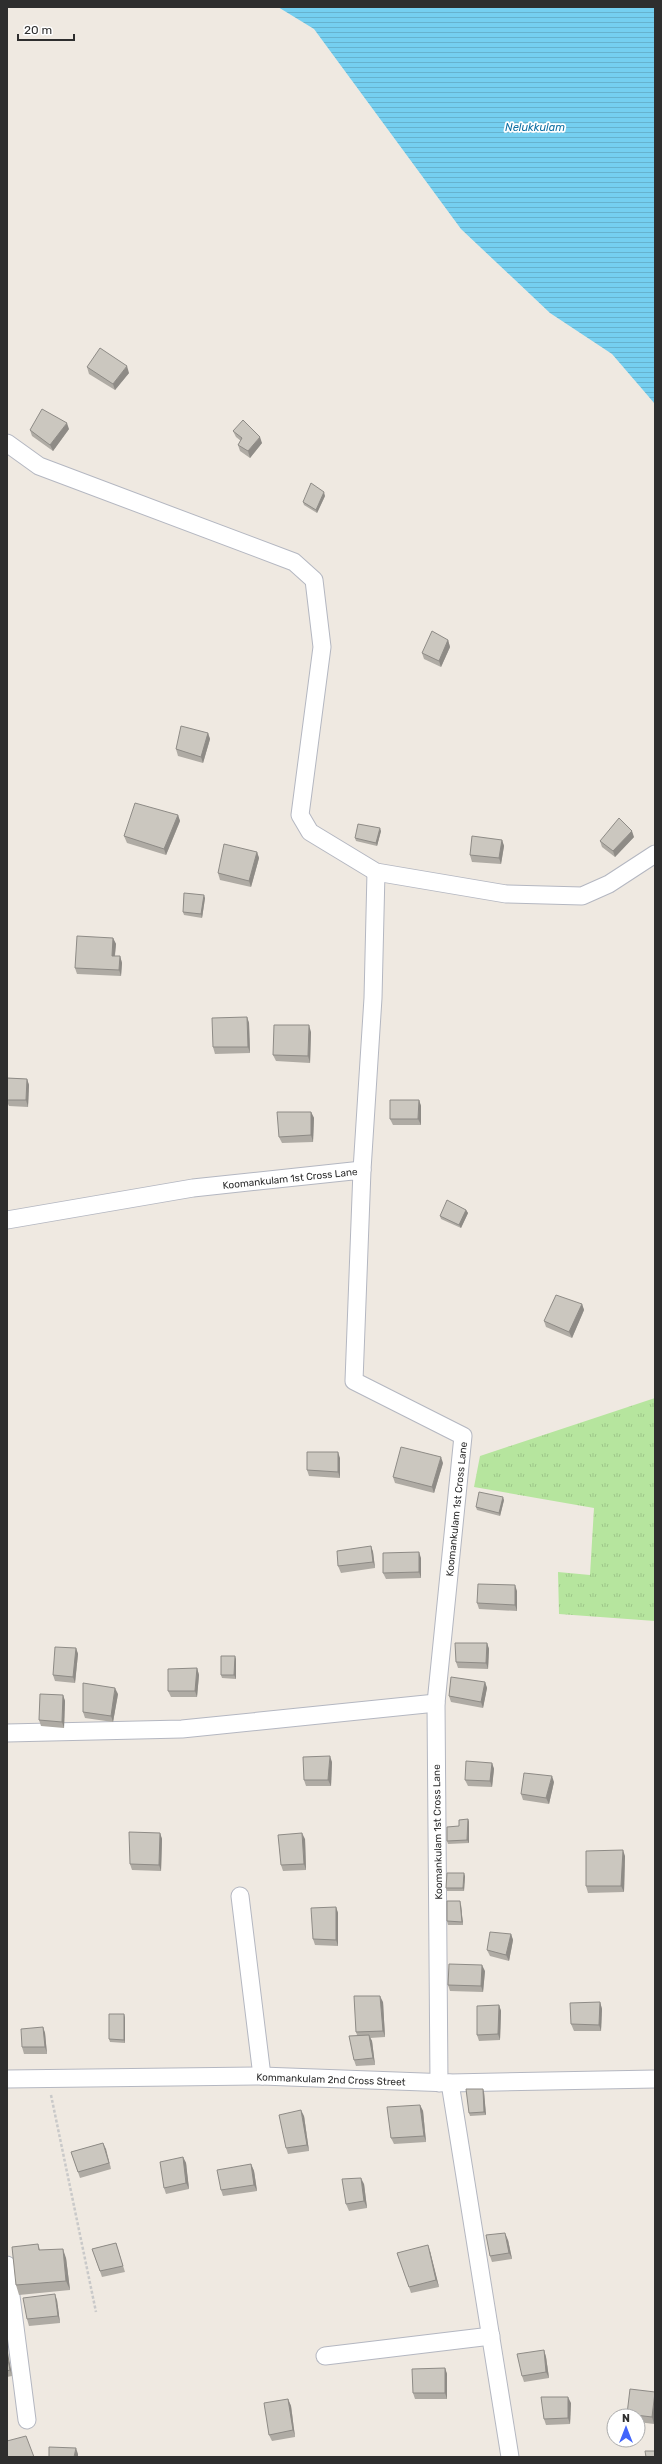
<svg xmlns="http://www.w3.org/2000/svg" width="662" height="2464" font-family="Rubik,sans-serif">
	<defs>
		<pattern id="grass-tufts" width="24" height="20" patternUnits="userSpaceOnUse"><rect width="24" height="20" fill="#b6e59e"/><path d="M3 7l-1-3M5 7V3M7 7l1-3M15 17l-1-3M17 17v-4M19 17l1-3" fill="none" stroke="#9dc588"/></pattern>
		<pattern id="water-rules" width="6" height="5" patternUnits="userSpaceOnUse"><rect width="6" height="5" fill="#75cff0"/><path d="M0 2.5h6" fill="none" stroke="#66b2ce"/></pattern>
	</defs>
	<rect width="100%" height="100%" fill="#efe9e1"/>
	<polygon fill="url(#grass-tufts)" points="655,1398 655,1621 559,1614 558,1572 590,1575 594,1508 474,1487 480,1456"/>
	<polygon fill="url(#water-rules)" points="278,7 655,7 655,404 612,354 550,313 461,229 314,29"/>
	<g fill="none" stroke-linecap="round" stroke-linejoin="round">
		<g stroke="#b4b7c1" stroke-width="19">
			<g id="minor">
				<polyline points="7,443 39,466 294,562 314,580 322,647 300,815 310,832 376,872 506,894 582,896 609,884 655,854"/>
				<polyline points="362,1170 373,998 376,872"/>
				<polyline points="7,1220 193,1188 362,1170 354,1381 463,1436 436,1703 439,2083"/>
				<polyline points="7,1733 182,1729 436,1703"/>
				<polyline points="240,1896 262,2076"/>
				<polyline points="7,2079 262,2076 450,2083 655,2079"/>
				<polyline points="450,2083 510,2457"/>
				<polyline points="7,2265 27,2420"/>
				<polyline points="325,2356 491,2336"/>
			</g>
		</g>
		<polyline stroke="#c9c9c9" stroke-width="2.5" stroke-dasharray="3 2" stroke-linecap="butt" points="51,2095 96,2312"/>
		<use href="#minor" stroke="#fff" stroke-width="17"/>
	</g>
	<g fill="#afaba4">
		<polygon points="87,367 129,373 115,390 89,374"/>
		<polygon points="69,429 53,451 32,436 30,430"/>
		<polygon points="233,431 262,443 250,458 240,451 238,445 241,441 236,437"/>
		<polygon points="325,496 317,513 304,505 303,502"/>
		<polygon points="448,640 450,647 441,667 424,659 422,653"/>
		<polygon points="208,733 210,739 203,763 178,756 176,749"/>
		<polygon points="178,815 180,821 166,855 127,843 124,836"/>
		<polygon points="381,831 377,846 356,841 355,838"/>
		<polygon points="634,837 615,857 602,847 600,841"/>
		<polygon points="502,840 504,846 501,864 472,862 470,855"/>
		<polygon points="257,852 259,858 251,887 220,880 218,873"/>
		<polygon points="205,898 202,918 184,915 183,912"/>
		<polygon points="113,938 116,944 115,956 120,956 122,963 121,976 77,974 75,968"/>
		<polygon points="247,1017 249,1023 250,1053 215,1054 213,1047"/>
		<polygon points="311,1032 310,1063 276,1061 273,1055"/>
		<polygon points="7,1078 27,1079 29,1085 28,1107 9,1106 7,1102"/>
		<polygon points="419,1100 421,1106 421,1125 393,1125 390,1119"/>
		<polygon points="311,1112 314,1118 313,1142 282,1143 279,1137"/>
		<polygon points="466,1210 468,1213 461,1228 441,1219 440,1216"/>
		<polygon points="582,1304 584,1310 572,1338 546,1327 544,1321"/>
		<polygon points="340,1458 340,1478 309,1476 307,1470"/>
		<polygon points="443,1463 434,1493 395,1483 393,1477"/>
		<polygon points="504,1500 500,1516 477,1510 476,1507"/>
		<polygon points="371,1546 373,1552 375,1568 341,1573 338,1566"/>
		<polygon points="421,1558 421,1578 386,1579 383,1573"/>
		<polygon points="517,1591 517,1611 479,1609 477,1603"/>
		<polygon points="487,1643 489,1649 488,1669 458,1668 456,1662"/>
		<polygon points="76,1648 78,1654 75,1683 55,1681 53,1675"/>
		<polygon points="236,1659 236,1679 222,1678 221,1675"/>
		<polygon points="197,1668 199,1675 197,1697 171,1697 168,1691"/>
		<polygon points="485,1682 487,1688 483,1708 451,1702 449,1696"/>
		<polygon points="118,1694 113,1722 85,1718 83,1712"/>
		<polygon points="63,1695 65,1701 64,1728 41,1726 39,1720"/>
		<polygon points="332,1762 331,1786 306,1786 304,1780"/>
		<polygon points="492,1763 494,1769 492,1787 468,1786 465,1780"/>
		<polygon points="554,1782 549,1804 523,1800 521,1794"/>
		<polygon points="468,1819 469,1822 469,1843 448,1844 447,1841 459,1826"/>
		<polygon points="160,1833 162,1839 161,1871 132,1870 130,1864"/>
		<polygon points="305,1839 306,1870 283,1871 281,1865"/>
		<polygon points="625,1856 624,1892 588,1893 586,1886"/>
		<polygon points="465,1876 464,1891 447,1891 446,1888"/>
		<polygon points="461,1905 463,1925 448,1925 447,1921"/>
		<polygon points="336,1907 338,1913 338,1946 315,1945 313,1939"/>
		<polygon points="511,1934 513,1940 509,1961 490,1956 487,1950"/>
		<polygon points="485,1971 483,1992 450,1991 448,1985"/>
		<polygon points="383,2002 385,2037 370,2038 372,2041 375,2065 356,2066 354,2060 357,2035 356,2032"/>
		<polygon points="600,2002 602,2009 601,2031 574,2031 571,2024"/>
		<polygon points="499,2005 501,2011 500,2040 479,2041 477,2035"/>
		<polygon points="124,2014 125,2018 125,2043 110,2042 109,2039"/>
		<polygon points="43,2027 45,2033 47,2054 24,2054 22,2047"/>
		<polygon points="484,2092 486,2115 470,2116 469,2113"/>
		<polygon points="420,2105 423,2111 426,2142 394,2144 391,2138"/>
		<polygon points="304,2116 309,2151 288,2154 286,2148"/>
		<polygon points="103,2143 111,2169 80,2178 71,2152"/>
		<polygon points="183,2157 186,2163 189,2189 166,2194 164,2188"/>
		<polygon points="251,2164 254,2171 257,2191 223,2196 221,2190"/>
		<polygon points="364,2184 367,2208 349,2211 346,2204"/>
		<polygon points="508,2240 512,2259 492,2262 490,2256"/>
		<polygon points="116,2243 125,2272 102,2277 92,2249"/>
		<polygon points="38,2244 40,2250 66,2258 70,2290 19,2295 16,2285"/>
		<polygon points="430,2251 439,2287 411,2293 397,2253"/>
		<polygon points="57,2300 60,2323 29,2326 27,2319"/>
		<polygon points="544,2350 546,2357 549,2378 524,2382 522,2376"/>
		<polygon points="7,2351 12,2376 7,2377"/>
		<polygon points="445,2368 447,2374 447,2399 415,2399 413,2393"/>
		<polygon points="655,2392 654,2424 638,2422 638,2416 628,2416 627,2414"/>
		<polygon points="288,2399 291,2406 295,2437 272,2441 269,2435"/>
		<polygon points="571,2403 570,2424 546,2425 544,2419"/>
	</g>
	<g fill="#8e8b86">
		<polygon points="127,366 129,373 115,390 113,384"/>
		<polygon points="67,423 69,429 53,451 50,445"/>
		<polygon points="260,437 262,443 250,458 248,451"/>
		<polygon points="324,492 325,496 317,513 316,510"/>
		<polygon points="448,640 450,647 441,667 439,661"/>
		<polygon points="208,733 210,739 203,763 201,757"/>
		<polygon points="178,815 180,821 166,855 164,849"/>
		<polygon points="380,828 381,831 377,846 376,843"/>
		<polygon points="632,831 634,837 615,857 613,851"/>
		<polygon points="502,840 504,846 501,864 499,858"/>
		<polygon points="257,852 259,858 251,887 249,881"/>
		<polygon points="204,895 205,898 202,918 201,914"/>
		<polygon points="113,938 116,944 114,962 112,956"/>
		<polygon points="120,956 122,963 121,976 119,970"/>
		<polygon points="247,1017 249,1023 250,1053 248,1047"/>
		<polygon points="309,1025 311,1032 310,1063 308,1056"/>
		<polygon points="27,1079 29,1085 28,1107 26,1100"/>
		<polygon points="419,1100 421,1106 421,1125 418,1119"/>
		<polygon points="311,1112 314,1118 313,1142 311,1135"/>
		<polygon points="466,1210 468,1213 461,1228 459,1225"/>
		<polygon points="582,1304 584,1310 572,1338 569,1332"/>
		<polygon points="338,1452 340,1458 340,1478 338,1472"/>
		<polygon points="441,1457 443,1463 434,1493 432,1487"/>
		<polygon points="503,1497 504,1500 500,1516 499,1513"/>
		<polygon points="371,1546 373,1552 375,1568 373,1562"/>
		<polygon points="419,1552 421,1558 421,1578 419,1572"/>
		<polygon points="515,1585 517,1591 517,1611 515,1605"/>
		<polygon points="487,1643 489,1649 488,1669 486,1663"/>
		<polygon points="76,1648 78,1654 75,1683 73,1677"/>
		<polygon points="235,1656 236,1659 236,1679 234,1675"/>
		<polygon points="197,1668 199,1675 197,1697 195,1691"/>
		<polygon points="485,1682 487,1688 483,1708 481,1702"/>
		<polygon points="115,1688 118,1694 113,1722 111,1716"/>
		<polygon points="63,1695 65,1701 64,1728 62,1722"/>
		<polygon points="330,1756 332,1762 331,1786 328,1780"/>
		<polygon points="492,1763 494,1769 492,1787 490,1781"/>
		<polygon points="552,1776 554,1782 549,1804 546,1798"/>
		<polygon points="468,1819 469,1822 469,1843 467,1840"/>
		<polygon points="160,1833 162,1839 161,1871 159,1865"/>
		<polygon points="302,1833 305,1839 306,1870 304,1864"/>
		<polygon points="623,1850 625,1856 624,1892 621,1886"/>
		<polygon points="464,1873 465,1876 464,1891 463,1888"/>
		<polygon points="460,1901 461,1905 463,1925 462,1922"/>
		<polygon points="336,1907 338,1913 338,1946 336,1940"/>
		<polygon points="511,1934 513,1940 509,1961 506,1955"/>
		<polygon points="482,1965 485,1971 483,1992 481,1986"/>
		<polygon points="380,1996 383,2002 385,2037 383,2031"/>
		<polygon points="600,2002 602,2009 601,2031 599,2025"/>
		<polygon points="499,2005 501,2011 500,2040 498,2034"/>
		<polygon points="124,2014 125,2018 125,2043 124,2040"/>
		<polygon points="43,2027 45,2033 47,2054 45,2047"/>
		<polygon points="369,2035 372,2041 375,2065 373,2058"/>
		<polygon points="483,2089 484,2092 486,2115 484,2112"/>
		<polygon points="420,2105 423,2111 426,2142 424,2136"/>
		<polygon points="301,2110 304,2116 309,2151 307,2145"/>
		<polygon points="103,2143 106,2149 111,2169 109,2163"/>
		<polygon points="183,2157 186,2163 189,2189 186,2183"/>
		<polygon points="251,2164 254,2171 257,2191 254,2185"/>
		<polygon points="361,2178 364,2184 367,2208 364,2201"/>
		<polygon points="505,2233 508,2240 512,2259 509,2253"/>
		<polygon points="428,2245 430,2251 439,2287 436,2280"/>
		<polygon points="63,2249 66,2258 70,2290 66,2281"/>
		<polygon points="55,2294 57,2300 60,2323 58,2316"/>
		<polygon points="544,2350 546,2357 549,2378 546,2372"/>
		<polygon points="7,2351 8,2353 12,2376 10,2370 7,2355"/>
		<polygon points="445,2368 447,2374 447,2399 445,2393"/>
		<polygon points="655,2394 655,2417 654,2424 652,2417"/>
		<polygon points="568,2397 571,2403 570,2424 568,2418"/>
		<polygon points="288,2399 291,2406 295,2437 293,2430"/>
		<polygon points="76,2448 78,2454 78,2457 74,2457"/>
	</g>
	<g fill="#cbc7bf" stroke="#8e8b86">
		<polygon points="100,348 127,366 113,384 87,367"/>
		<polygon points="42,409 67,423 50,445 30,430"/>
		<polygon points="243,420 260,437 248,451 238,445 242,438 233,431"/>
		<polygon points="311,483 324,492 316,510 303,502"/>
		<polygon points="432,631 448,640 439,661 422,653"/>
		<polygon points="181,726 208,733 201,757 176,749"/>
		<polygon points="135,803 178,815 164,849 124,836"/>
		<polygon points="619,818 632,831 613,851 600,841"/>
		<polygon points="358,824 380,828 376,843 355,838"/>
		<polygon points="472,836 502,840 499,858 470,855"/>
		<polygon points="224,844 257,852 249,881 218,873"/>
		<polygon points="184,893 204,895 201,914 183,912"/>
		<polygon points="77,936 113,938 112,956 120,956 119,970 75,968"/>
		<polygon points="247,1017 248,1047 213,1047 212,1018"/>
		<polygon points="274,1025 309,1025 308,1056 273,1055"/>
		<polygon points="7,1078 27,1079 26,1100 7,1100"/>
		<polygon points="390,1100 419,1100 418,1119 390,1119"/>
		<polygon points="277,1112 311,1112 311,1135 279,1137"/>
		<polygon points="447,1200 466,1210 459,1225 440,1216"/>
		<polygon points="556,1295 582,1304 569,1332 544,1321"/>
		<polygon points="401,1447 441,1457 432,1487 393,1477"/>
		<polygon points="307,1452 338,1452 338,1472 307,1470"/>
		<polygon points="479,1492 503,1497 499,1513 476,1507"/>
		<polygon points="371,1546 373,1562 338,1566 337,1551"/>
		<polygon points="419,1552 419,1572 383,1573 383,1553"/>
		<polygon points="478,1584 515,1585 515,1605 477,1603"/>
		<polygon points="455,1643 487,1643 486,1663 456,1662"/>
		<polygon points="55,1647 76,1648 73,1677 53,1675"/>
		<polygon points="221,1656 235,1656 234,1675 221,1675"/>
		<polygon points="197,1668 195,1691 168,1691 168,1669"/>
		<polygon points="451,1677 485,1682 481,1702 449,1696"/>
		<polygon points="83,1683 115,1688 111,1716 83,1712"/>
		<polygon points="40,1694 63,1695 62,1722 39,1720"/>
		<polygon points="330,1756 328,1780 304,1780 303,1757"/>
		<polygon points="466,1761 492,1763 490,1781 465,1780"/>
		<polygon points="524,1773 552,1776 546,1798 521,1794"/>
		<polygon points="468,1819 467,1840 447,1841 447,1827 459,1826 459,1820"/>
		<polygon points="129,1832 160,1833 159,1865 130,1864"/>
		<polygon points="302,1833 304,1864 281,1865 278,1835"/>
		<polygon points="623,1850 621,1886 586,1886 586,1851"/>
		<polygon points="447,1873 464,1873 463,1888 446,1888"/>
		<polygon points="447,1901 460,1901 462,1922 447,1921"/>
		<polygon points="336,1907 336,1940 313,1939 311,1908"/>
		<polygon points="490,1932 511,1934 506,1955 487,1950"/>
		<polygon points="449,1964 482,1965 481,1986 448,1985"/>
		<polygon points="354,1996 380,1996 383,2031 356,2032"/>
		<polygon points="600,2002 599,2025 571,2024 570,2003"/>
		<polygon points="499,2005 498,2034 477,2035 477,2006"/>
		<polygon points="109,2014 124,2014 124,2040 109,2039"/>
		<polygon points="43,2027 45,2047 22,2047 21,2029"/>
		<polygon points="369,2035 373,2058 354,2060 349,2036"/>
		<polygon points="466,2089 483,2089 484,2112 469,2113"/>
		<polygon points="420,2105 424,2136 391,2138 387,2107"/>
		<polygon points="301,2110 307,2145 286,2148 279,2115"/>
		<polygon points="103,2143 109,2163 78,2172 71,2152"/>
		<polygon points="183,2157 186,2183 164,2188 160,2162"/>
		<polygon points="251,2164 254,2185 221,2190 217,2170"/>
		<polygon points="361,2178 364,2201 346,2204 342,2179"/>
		<polygon points="505,2233 509,2253 490,2256 486,2235"/>
		<polygon points="116,2243 123,2266 100,2271 92,2249"/>
		<polygon points="38,2244 39,2250 63,2249 66,2281 16,2285 12,2247"/>
		<polygon points="428,2245 436,2280 409,2287 397,2253"/>
		<polygon points="55,2294 58,2316 27,2319 23,2298"/>
		<polygon points="544,2350 546,2372 522,2376 517,2354"/>
		<polygon points="7,2355 10,2370 7,2371"/>
		<polygon points="445,2368 445,2393 413,2393 412,2369"/>
		<polygon points="630,2389 655,2392 652,2417 627,2414"/>
		<polygon points="541,2397 568,2397 568,2418 544,2419"/>
		<polygon points="288,2399 293,2430 269,2435 264,2403"/>
		<polygon points="26,2436 34,2457 7,2457 7,2441"/>
		<polygon points="49,2447 76,2448 74,2457 49,2457"/>
		<polygon points="645,2451 655,2451 655,2457 646,2457"/>
	</g>
	<g text-anchor="middle" stroke-width="3.5" stroke-linejoin="round" paint-order="stroke">
		<g font-size="10" fill="#2e2e2e" stroke="#fff">
			<text transform="translate(290 1178) rotate(-6)" y="4">Koomankulam 1st Cross Lane</text>
			<text transform="translate(456 1509) rotate(-84)" y="4">Koomankulam 1st Cross Lane</text>
			<text transform="translate(437 1832) rotate(-91)" y="4">Koomankulam 1st Cross Lane</text>
			<text transform="translate(331 2079) rotate(2)" y="4">Kommankulam 2nd Cross Street</text>
		</g>
		<g font-size="11" font-style="italic" fill="#0d6fa3" stroke="#fff">
			<text x="535" y="131">Nelukkulam</text>
		</g>
	</g>
	<rect width="662" height="2464" fill="none" stroke="#2e2e2e" stroke-width="16"/>
	<g transform="translate(626 2428)"><circle r="19" fill="#ffffff" stroke="#ababab"/>
	<path d="M0-3L7 15L0 10L-7 15Z" fill="#4264fb"/>
	<text y="-6" font-size="11" font-weight="bold" text-anchor="middle" fill="#2e2e2e">N</text>
	</g>
	<path d="M18 34v6h56v-6" fill="none" stroke="#2e2e2e" stroke-width="2"/>
	<text x="24" y="34" font-size="12" fill="#2e2e2e" stroke="#ffffff" stroke-width="3" paint-order="stroke">20 m</text>
</svg>
